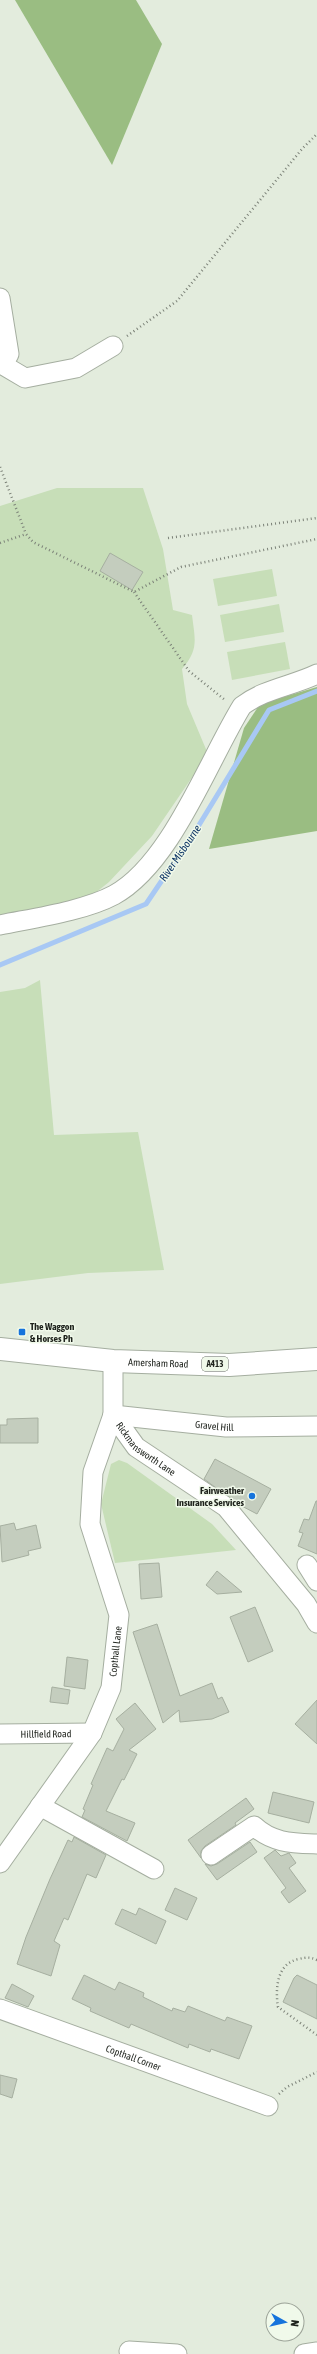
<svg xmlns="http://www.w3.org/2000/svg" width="317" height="2354" font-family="'Asap Condensed',sans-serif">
	<rect width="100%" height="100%" fill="#e3ecdd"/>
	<g fill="#c7deb8">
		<path d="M 57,488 L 143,488 L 163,549 L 173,610 L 192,615 C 195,640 199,649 182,669 L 187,704 L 208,754 L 152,836 L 109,882 L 84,902 L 0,919 L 0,506 Z"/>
		<polygon points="272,569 277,596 218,606 213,579"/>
		<polygon points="279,604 284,632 225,642 220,615"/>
		<polygon points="285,642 290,669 232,680 227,652"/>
		<polygon points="40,980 54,1135 138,1132 164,1270 88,1273 0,1284 0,992 25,988"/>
		<polygon points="119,1460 127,1463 212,1524 236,1550 115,1563 101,1504 111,1464"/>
	</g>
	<g fill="#9abd82">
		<polygon points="15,0 136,0 162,44 112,165"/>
		<polygon points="317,687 317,831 209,849 244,728 260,704"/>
	</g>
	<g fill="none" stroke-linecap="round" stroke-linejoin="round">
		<polyline stroke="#a8c8f4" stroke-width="5" points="0,965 146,904 196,830 269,710 317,691"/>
	</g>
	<g fill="#c4cdbe" stroke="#a6afa0">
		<polygon points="110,553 143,572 132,590 100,571"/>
		<polygon points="38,1418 38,1443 0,1443 0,1425 7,1425 7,1419"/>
		<polygon points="215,1459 271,1489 257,1514 238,1504 204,1479"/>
		<polygon points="316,1501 317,1501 317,1554 298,1546 303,1533 299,1532 304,1519 309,1520"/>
		<polygon points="14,1523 16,1530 36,1525 41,1548 28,1551 29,1555 2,1562 0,1526"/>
		<polygon points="159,1563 162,1597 141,1599 139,1564"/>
		<polygon points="217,1571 242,1592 217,1594 206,1585"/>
		<polygon points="255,1607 273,1651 248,1662 230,1617"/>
		<polygon points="157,1624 180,1696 212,1683 218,1699 222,1697 229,1712 212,1719 180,1722 179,1710 163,1723 133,1632"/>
		<polygon points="67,1657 88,1660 85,1689 64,1686"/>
		<polygon points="52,1687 70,1690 68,1704 50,1702"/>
		<polygon points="317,1700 317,1744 295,1724"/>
		<polygon points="135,1703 156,1729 129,1750 137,1754 124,1780 122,1779 106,1811 135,1823 127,1841 82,1817 85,1810 83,1809 93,1785 91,1784 107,1748 113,1751 124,1729 116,1719"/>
		<polygon points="273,1792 314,1802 309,1823 268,1813"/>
		<polygon points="246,1798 254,1809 235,1823 236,1825 205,1846 201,1851 201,1858 188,1840"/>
		<polygon points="74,1837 106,1855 96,1878 87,1874 68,1920 64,1918 54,1941 60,1945 51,1976 17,1964 26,1937 50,1879 68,1840 72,1842"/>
		<polygon points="250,1842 257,1852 217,1880 205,1864 211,1866 217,1864"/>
		<polygon points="275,1850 281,1856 289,1853 296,1863 289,1868 306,1891 289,1903 281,1892 286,1888 264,1858"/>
		<polygon points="175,1888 197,1898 187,1920 165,1910"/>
		<polygon points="139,1908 166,1921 156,1944 115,1924 122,1909 136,1915"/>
		<polygon points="84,1975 115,1990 119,1982 144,1993 143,1997 172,2011 173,2008 185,2012 188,2006 225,2021 227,2017 252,2026 239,2059 211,2049 210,2052 189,2044 188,2048 131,2024 129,2028 90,2011 91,2008 72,1999"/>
		<polygon points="297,1975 317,1985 317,2019 283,2002 294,1978"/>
		<polygon points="12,1984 34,1996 28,2007 5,1998"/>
		<polygon points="0,2075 17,2079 12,2098 0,2094"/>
	</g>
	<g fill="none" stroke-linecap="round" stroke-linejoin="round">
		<g stroke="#a5aea0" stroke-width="21">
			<g id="minor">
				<polyline points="0,298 9,354 3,365"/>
				<polyline points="3,365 25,378 76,368 113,346"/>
				<path d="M 0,925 C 34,918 84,911 114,895 C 171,864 208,761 242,706 C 264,689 292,686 317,674"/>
				<path id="s1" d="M 113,1361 L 113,1415 L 136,1447 L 226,1507 L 306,1604 L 317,1623"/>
				<path id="s2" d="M 113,1415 L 226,1427 L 317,1426"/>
				<polyline points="307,1565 317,1581"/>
				<path id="s3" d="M 0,1734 L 92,1733"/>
				<polyline points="40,1806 154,1869"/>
				<path d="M 211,1855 L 254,1826 C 272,1843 292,1843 317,1844"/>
				<path id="s4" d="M 0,1863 L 92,1733 L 111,1688 L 119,1615 L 90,1524 L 93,1472 L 113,1415"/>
				<path id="s5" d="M 0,2009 L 268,2106"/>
				<polyline points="129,2351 177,2354"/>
				<polyline points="304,2354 317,2352"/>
			</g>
		</g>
		<g stroke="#a5aea0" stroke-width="24">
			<g id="highway">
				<path id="s6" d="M 0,1349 L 113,1361 L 229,1365 L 317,1359"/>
			</g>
		</g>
		<g stroke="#7c8278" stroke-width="2.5" stroke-dasharray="1 3" stroke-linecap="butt">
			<polyline points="127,336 177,301 302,149 317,134"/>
			<polyline points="0,467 26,534"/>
			<polyline points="168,538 317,518"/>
			<polyline points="0,543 26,534 33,542 134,592 181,567 317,539"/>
			<polyline points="134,592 189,671 225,700"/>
			<path d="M 317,1960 C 310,1957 307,1957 299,1959 C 277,1963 275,1988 278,2007 L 317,2035"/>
			<polyline points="279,2094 287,2087 317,2072"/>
		</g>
		<use href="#minor" stroke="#fff" stroke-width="19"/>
		<use href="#highway" stroke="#fff" stroke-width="22"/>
	</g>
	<g fill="#1673dc" stroke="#f0f9ea" stroke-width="1.5">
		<rect x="18" y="1328" width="8" height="8" rx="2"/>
		<circle cx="252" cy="1496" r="4"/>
	</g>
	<g text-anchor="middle" stroke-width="3" stroke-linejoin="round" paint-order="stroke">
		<rect fill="#f0f9ea" stroke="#5d625a" stroke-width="1" x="202" y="1357" width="26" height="14" rx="3"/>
		<g font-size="9" font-weight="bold" fill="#1e221c">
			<text x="215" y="1367">A413</text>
		</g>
		<g font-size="10" font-weight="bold" fill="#1e221c" stroke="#f0f9ea" text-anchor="start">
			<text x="30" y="1330">The Waggon<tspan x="30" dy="12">&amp; Horses Ph</tspan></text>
			<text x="244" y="1494" text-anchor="end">Fairweather<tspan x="244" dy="12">Insurance Services</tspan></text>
		</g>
		<g font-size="10" fill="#1e221c" stroke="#f0f9ea">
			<text dy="4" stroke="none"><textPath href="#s6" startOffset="159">Amersham Road</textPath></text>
			<text dy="4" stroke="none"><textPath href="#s2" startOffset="102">Gravel Hill</textPath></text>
			<text dy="4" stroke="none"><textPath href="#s1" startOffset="102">Rickmansworth Lane</textPath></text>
			<text dy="4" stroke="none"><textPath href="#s4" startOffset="245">Copthall Lane</textPath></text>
			<text dy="4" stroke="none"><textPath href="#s3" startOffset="46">Hillfield Road</textPath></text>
			<text dy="4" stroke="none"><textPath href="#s5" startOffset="142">Copthall Corner</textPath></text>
		</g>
		<g font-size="11" font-style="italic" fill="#0f3666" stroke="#f0f9ea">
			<text transform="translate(180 853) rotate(-56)" y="4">River Misbourne</text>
		</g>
	</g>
	<g transform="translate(285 2322) rotate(98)"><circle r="19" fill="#f0f9ea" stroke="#9ca398"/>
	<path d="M0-3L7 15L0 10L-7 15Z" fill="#1673dc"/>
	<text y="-6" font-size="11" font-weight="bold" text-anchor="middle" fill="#1e221c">N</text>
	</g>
</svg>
